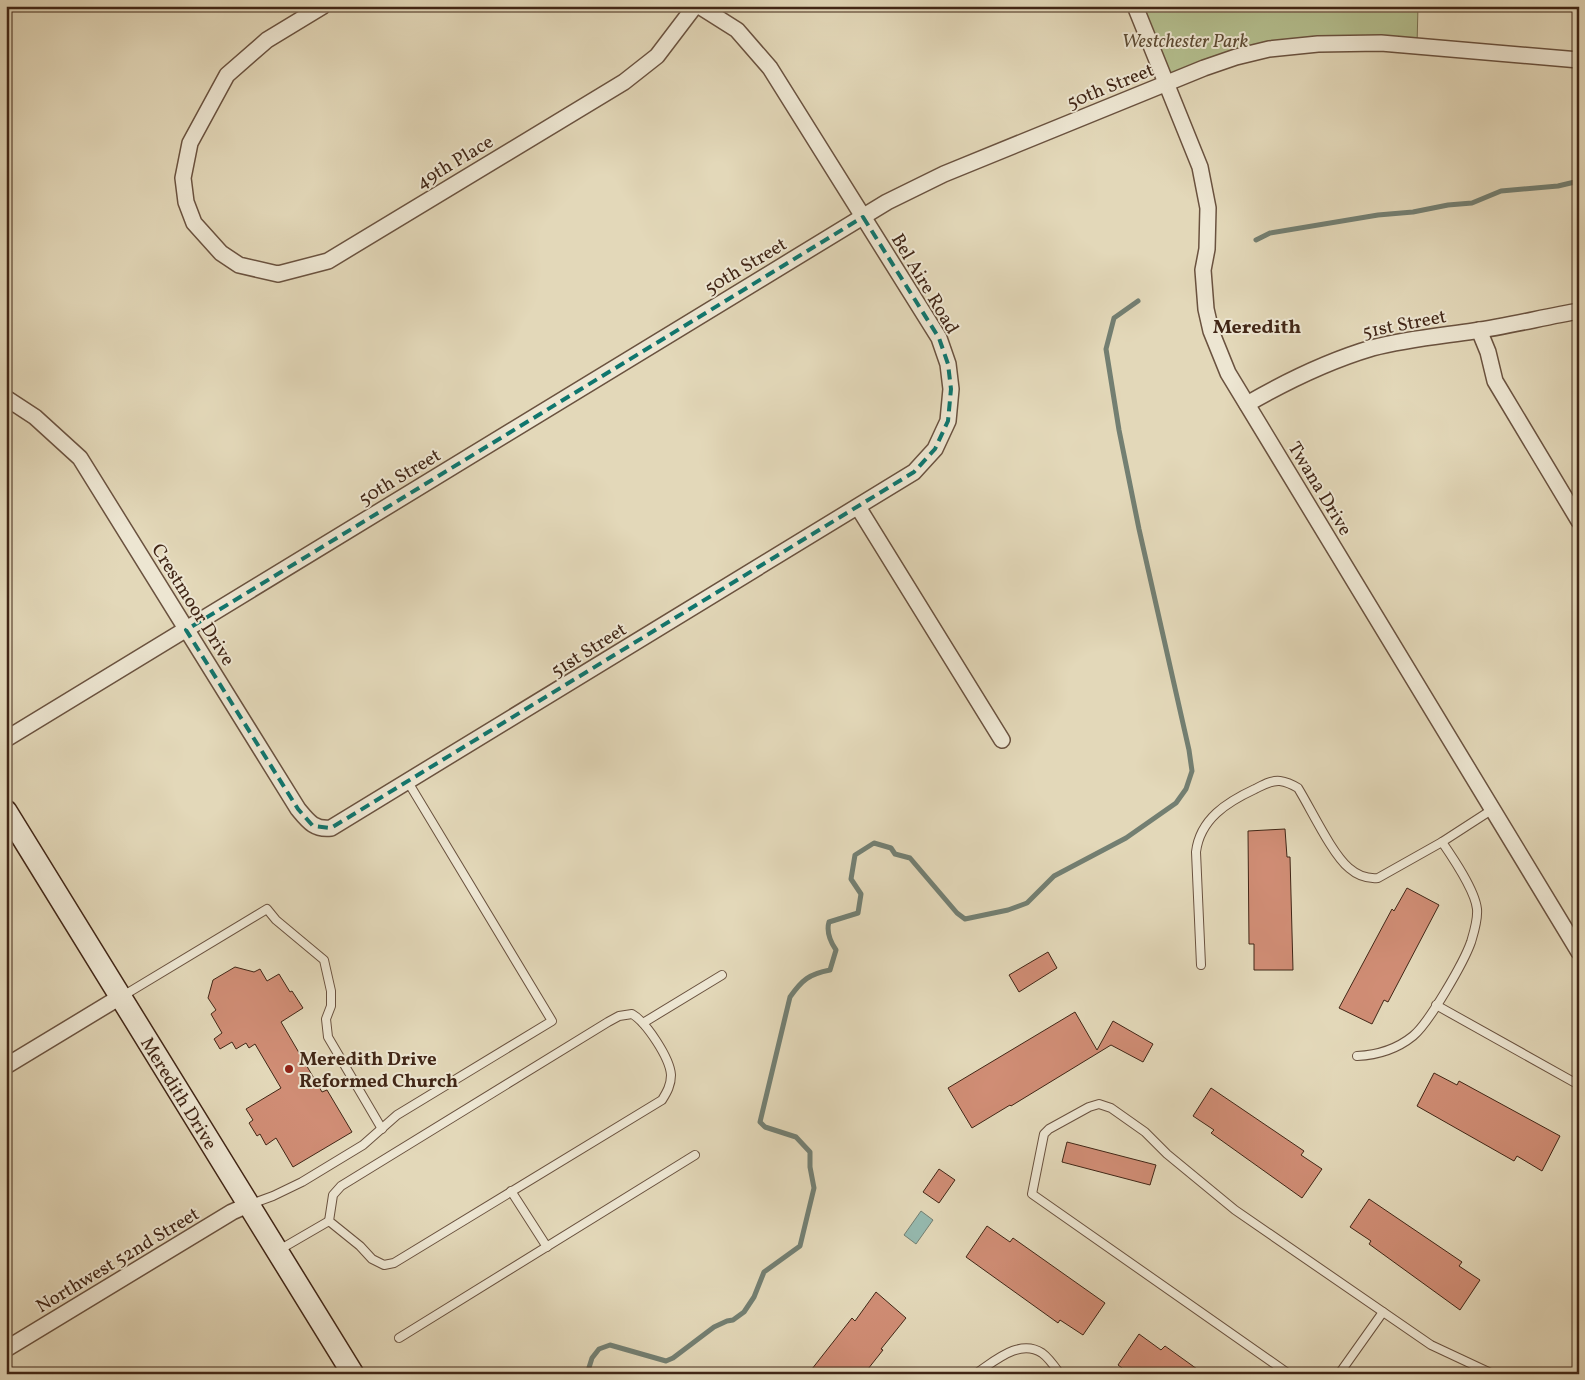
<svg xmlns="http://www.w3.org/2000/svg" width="1585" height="1380" font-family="Vollkorn,serif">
	<rect width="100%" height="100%" fill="#e3d8b9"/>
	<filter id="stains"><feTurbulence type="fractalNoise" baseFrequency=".004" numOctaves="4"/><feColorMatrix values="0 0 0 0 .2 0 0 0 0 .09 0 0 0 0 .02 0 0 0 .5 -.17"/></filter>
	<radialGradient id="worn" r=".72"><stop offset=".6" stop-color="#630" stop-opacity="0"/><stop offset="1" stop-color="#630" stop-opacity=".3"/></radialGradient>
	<polygon fill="#b4bf8f" stroke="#7a7252" points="1135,6 1418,6 1417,46 1269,49 1167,83"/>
	<polygon fill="#95bab0" stroke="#737f72" points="921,1211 933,1220 916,1244 904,1235"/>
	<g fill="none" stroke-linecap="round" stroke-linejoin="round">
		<g stroke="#737f72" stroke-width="5">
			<polyline points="1256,240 1270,233 1378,215 1413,212 1448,205 1472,203 1501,191 1558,186 1579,181"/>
			<path d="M 587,1374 L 592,1358 L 599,1349 L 610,1345 L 666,1361 L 673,1358 L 714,1327 L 727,1321 L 733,1320 L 744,1312 L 754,1297 L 764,1272 L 800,1246 L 814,1188 L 810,1167 L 810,1152 L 796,1137 L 765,1127 L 760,1122 L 790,997 C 802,980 809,974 830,970 L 836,950 C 830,941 826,932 829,922 L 858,913 L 861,894 L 851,879 L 855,855 L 874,843 L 891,848 L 895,854 L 910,858 L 957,913 L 965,919 L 1008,910 L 1027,903 L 1054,876 L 1126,838 L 1176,803 L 1186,789 L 1192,771 L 1189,750 L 1139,529 L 1119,430 L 1106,349 L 1114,318 L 1138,301"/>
		</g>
	</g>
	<g fill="#d08d75" stroke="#412616">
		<polygon points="1285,829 1287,857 1290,857 1293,970 1254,970 1254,944 1249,944 1248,831"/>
		<polygon points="1407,888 1439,905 1388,1002 1384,1000 1372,1024 1339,1008 1392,909 1394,911"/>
		<polygon points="1048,952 1057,968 1019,992 1009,975"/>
		<polygon points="235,967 254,972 260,969 267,981 279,974 290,992 292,991 303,1008 281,1022 322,1092 327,1090 352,1132 293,1167 276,1138 266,1145 260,1134 257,1136 249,1123 253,1120 246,1109 281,1088 255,1044 249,1048 246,1043 236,1049 232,1042 220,1049 214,1039 222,1033 211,1014 216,1010 208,998 213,980"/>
		<polygon points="1075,1012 1097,1050 1113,1021 1153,1044 1143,1062 1111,1045 1011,1106 1010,1105 972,1128 948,1088"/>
		<polygon points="1434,1073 1457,1085 1459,1081 1560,1136 1542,1171 1517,1156 1514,1161 1417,1106"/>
		<polygon points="1211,1088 1304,1151 1301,1155 1322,1169 1302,1198 1211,1133 1214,1130 1193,1116"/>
		<polygon points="1067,1142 1156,1165 1150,1185 1062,1162"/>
		<polygon points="939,1169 955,1180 939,1203 923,1192"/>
		<polygon points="1369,1199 1462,1262 1459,1266 1480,1280 1460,1310 1369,1244 1371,1241 1350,1227"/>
		<polygon points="987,1226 1010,1242 1013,1238 1105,1303 1083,1335 1060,1320 1058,1323 966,1257"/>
		<polygon points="876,1292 906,1318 881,1349 883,1350 864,1374 808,1374 852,1318 855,1321"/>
		<polygon points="1139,1334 1161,1350 1165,1346 1204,1374 1130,1374 1118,1365"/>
	</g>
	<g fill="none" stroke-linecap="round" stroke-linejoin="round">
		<g stroke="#6a523f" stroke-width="10">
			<g id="service">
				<path d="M 1201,965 L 1196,852 C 1200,819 1227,802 1255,789 C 1263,785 1271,780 1280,781 C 1287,782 1293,785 1298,788 C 1311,809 1332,854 1349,868 C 1357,875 1367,879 1378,878 L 1442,842 L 1493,809"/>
				<polyline points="121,997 267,909 276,920 324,960 331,991 331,1006 326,1019 328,1037 382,1129"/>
				<polyline points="1436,1005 1579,1085"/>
				<path d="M 632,1014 C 646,1022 670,1058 671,1075 C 671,1085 667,1092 662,1100 L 394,1263 L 384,1265 L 372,1259 L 360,1246 L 329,1221 L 333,1195 L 341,1186 L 608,1022 L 619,1016 Z"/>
				<polyline points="643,1023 722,975"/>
				<path d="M 1357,1056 C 1378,1055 1397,1049 1413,1036 C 1429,1023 1464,962 1471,942 C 1474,932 1478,920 1477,909 C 1475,890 1453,858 1442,842"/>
				<polyline points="511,1191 547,1247"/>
				<polyline points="251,1204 273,1196 302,1182 363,1145 397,1115 552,1021 408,782"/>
				<polyline points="279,1250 329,1221"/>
				<polyline points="399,1338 695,1155"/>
				<path d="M 975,1374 C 994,1362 1019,1338 1042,1353 C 1049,1358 1055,1367 1060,1374"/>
				<polyline points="1289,1374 1032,1194 1044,1134 1049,1129 1089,1107 1099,1104 1111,1108 1145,1132 1167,1154 1235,1210 1431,1345 1493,1374"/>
				<polyline points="1339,1374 1383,1312"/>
			</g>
		</g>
		<g stroke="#6a523f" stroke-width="18">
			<g id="minor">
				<polyline points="323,6 267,40 227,75 190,143 183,178 186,202 194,223 221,253 239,265 278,274 328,261 624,82 657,56 695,6"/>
				<polyline points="1135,6 1200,167 1208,208 1207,249 1203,270 1206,309 1211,331 1228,373 1579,952"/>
				<polyline points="1479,330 1488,352 1495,381 1579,521"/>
				<path d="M 6,398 L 35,417 L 80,458 L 298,809 C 308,821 314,830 331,828 L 914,472 L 935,449 L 948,421 L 951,389 L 948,364 L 939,338 L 770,68 L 737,30 L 699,6"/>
				<path d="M 1247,404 C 1287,381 1328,361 1372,348 C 1406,339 1440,336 1474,331 C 1509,326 1544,317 1579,311"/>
				<polyline points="858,507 1002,740"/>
				<polyline points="6,739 887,202 944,174 1204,68 1236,57 1269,49 1318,44 1381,43 1579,60"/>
				<polyline points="6,1066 120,997"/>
				<polyline points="6,1349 232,1212 248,1205"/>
			</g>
		</g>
		<g stroke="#412616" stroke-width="24">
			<g id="secondary">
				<path id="s1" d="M 6,811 L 353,1374"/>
			</g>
		</g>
		<use href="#service" stroke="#ede6d2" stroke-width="8"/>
		<use href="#minor" stroke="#ede6d2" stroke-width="15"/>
		<use href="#secondary" stroke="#ede6d2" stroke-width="21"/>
	</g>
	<path fill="none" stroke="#0f766e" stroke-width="4" stroke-dasharray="10 6" stroke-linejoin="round" d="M 863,217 L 939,338 L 948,364 L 951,389 L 948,421 L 935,449 L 914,472 L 331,828 L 313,826 L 298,809 L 186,630 Z"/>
	<circle fill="#8f2418" stroke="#ede6d2" stroke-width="2" cx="289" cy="1069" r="5"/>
	<g text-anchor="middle" stroke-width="4" stroke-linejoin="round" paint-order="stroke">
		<g font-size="19" font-style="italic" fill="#5e4c34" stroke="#ede6d2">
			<text x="1185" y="47">Westchester Park</text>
		</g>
		<g font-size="19" fill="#412616" stroke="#ede6d2">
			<text transform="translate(1110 85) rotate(-22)" y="7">50th Street</text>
			<text transform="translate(454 161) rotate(-31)" y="7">49th Place</text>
			<text transform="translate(745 265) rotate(-31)" y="7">50th Street</text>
			<text transform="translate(926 283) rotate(59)" y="7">Bel Aire Road</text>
			<text transform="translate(1404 323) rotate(-11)" y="7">51st Street</text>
			<text transform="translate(399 476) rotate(-31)" y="7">50th Street</text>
			<text transform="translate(1321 488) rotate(59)" y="7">Twana Drive</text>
			<text transform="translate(194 604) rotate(58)" y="7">Crestmoor Drive</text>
			<text transform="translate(588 649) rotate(-32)" y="7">51st Street</text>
			<text dy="7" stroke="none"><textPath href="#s1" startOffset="331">Meredith Drive</textPath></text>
			<text transform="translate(117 1259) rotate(-31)" y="7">Northwest 52nd Street</text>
		</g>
		<g font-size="19" font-weight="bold" fill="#412616" stroke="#ede6d2" text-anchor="start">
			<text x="299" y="1065">Meredith Drive<tspan x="299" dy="22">Reformed Church</tspan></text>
		</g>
		<g font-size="20" font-weight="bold" fill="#412616" stroke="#ede6d2">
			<text x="1257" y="333">Meredith</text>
		</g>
	</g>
	<rect width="1585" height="1380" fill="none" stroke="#e3d8b9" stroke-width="25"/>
	<rect x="8" y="8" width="1570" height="1365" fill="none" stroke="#412616" stroke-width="2.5"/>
	<rect x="12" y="12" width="1560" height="1355" fill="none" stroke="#412616"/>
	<rect width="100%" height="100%" filter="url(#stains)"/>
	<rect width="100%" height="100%" fill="url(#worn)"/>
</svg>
